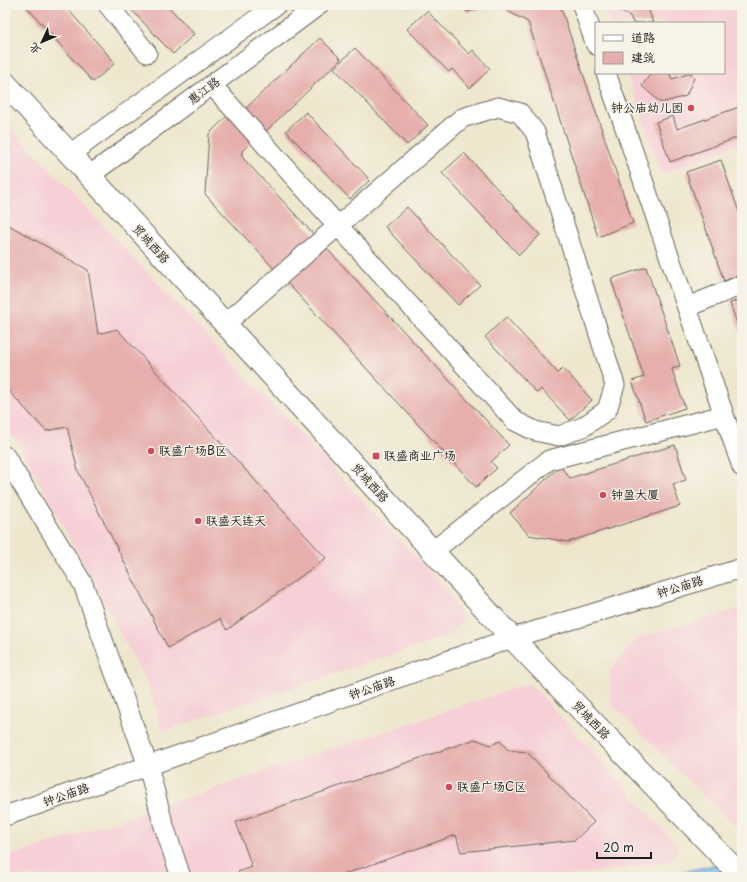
<svg xmlns="http://www.w3.org/2000/svg" width="747" height="882" font-family="'Playpen Sans','LXGW WenKai TC',sans-serif">
	<rect width="100%" height="100%" fill="#f7f3e8"/>
	<filter id="ink" filterUnits="userSpaceOnUse"><feTurbulence type="fractalNoise" baseFrequency=".025" numOctaves="2"/><feDisplacementMap in="SourceGraphic" scale="8" xChannelSelector="R" yChannelSelector="G"/><feConvolveMatrix kernelMatrix="1 2 1 2 8 2 1 2 1" color-interpolation-filters="sRGB"/></filter>
	<filter id="wash" filterUnits="userSpaceOnUse"><feTurbulence type="fractalNoise" baseFrequency=".012" numOctaves="4" result="noise"/><feDisplacementMap in="SourceGraphic" scale="16" xChannelSelector="R" yChannelSelector="G"/><feGaussianBlur stdDeviation="0.9" result="paint"/><feColorMatrix in="noise" values="0 0 0 0 0 0 0 0 0 0 0 0 0 0 0 0 0 1.4 0 .05"/><feComposite in="paint" operator="in"/></filter>
	<g filter="url(#wash)">
		<rect width="100%" height="100%" fill="#eee7cd"/>
		<g fill="#f6cfd7">
			<polygon points="603,5 742,5 742,142 662,174 627,73 724,73 724,23 610,23"/>
			<polygon points="5,122 445,588 462,617 451,635 163,731 148,685 19,444 5,428"/>
			<polygon points="742,608 742,834 611,703 610,671 635,639"/>
			<polygon points="530,683 679,847 670,862 559,877 5,877 5,858"/>
		</g>
		<polygon fill="#7dbaf0" stroke="#4c6b86" points="742,859 742,877 658,877"/>
		<g id="blocks">
			<g fill="#e6afad">
				<polygon points="25,5 64,5 115,63 93,82"/>
				<polygon points="127,5 167,5 194,34 173,54"/>
				<polygon points="464,5 492,5 467,12"/>
				<polygon points="496,5 560,5 633,223 598,237 528,22"/>
				<polygon points="614,5 647,5 653,23 633,23 630,16 615,9"/>
				<polygon points="427,11 469,54 473,50 490,69 470,88 452,69 449,72 407,29"/>
				<polygon points="320,38 341,59 265,132 244,110"/>
				<polygon points="355,48 428,125 407,145 334,68"/>
				<polygon points="651,73 669,73 672,79 691,73 694,78 686,96 661,103 642,86"/>
				<polygon points="742,106 742,136 670,162 656,122 673,116 677,129"/>
				<polygon points="231,112 255,138 242,151 242,157 509,445 491,462 497,468 476,487 205,194 209,134"/>
				<polygon points="306,112 370,180 350,199 286,131"/>
				<polygon points="464,153 540,235 519,255 442,173"/>
				<polygon points="721,160 742,221 742,274 724,281 686,172"/>
				<polygon points="407,207 480,285 458,305 385,227"/>
				<polygon points="5,223 88,270 98,334 117,329 326,558 227,630 220,619 168,648 78,471 67,427 46,431 5,387"/>
				<polygon points="646,267 680,366 672,369 685,408 646,421 632,381 644,377 611,279"/>
				<polygon points="742,299 742,338 730,303"/>
				<polygon points="506,317 558,373 563,368 592,400 570,420 541,389 537,393 485,337"/>
				<polygon points="675,445 686,480 673,484 680,506 568,542 529,535 510,513 560,466 570,478"/>
				<polygon points="475,739 491,745 500,741 508,750 527,752 594,822 575,840 461,852 456,835 336,877 240,877 238,872 252,867 236,822"/>
			</g>
		</g>
	</g>
	<g filter="url(#ink)">
		<use href="#blocks" fill-opacity="0" stroke="#66635a" stroke-width="1"/>
		<g fill="none" stroke-linecap="round" stroke-linejoin="round">
			<g stroke="#66635a" stroke-width="21">
				<g id="minor">
					<polyline points="108,5 147,53"/>
					<polyline points="582,5 596,45"/>
					<polyline points="606,73 742,467"/>
					<path d="M 212,85 C 312,198 413,309 515,421 L 535,431 L 559,436 L 583,427 L 607,410 L 615,385 L 535,132 L 520,113 L 498,107 L 462,118 L 225,324"/>
					<polyline points="70,154 276,5"/>
					<polyline points="89,176 319,5"/>
					<polyline points="687,307 742,285"/>
					<polyline points="5,456 83,584 148,766 163,823 181,877"/>
					<polyline points="433,551 549,460 724,415"/>
					<polyline points="5,816 512,638 742,568"/>
				</g>
			</g>
			<g stroke="#66635a" stroke-width="24">
				<polyline id="major" points="5,83 512,638 742,877"/>
			</g>
			<use href="#minor" stroke="#fff" stroke-width="19"/>
			<use href="#major" stroke="#fff" stroke-width="22"/>
		</g>
	</g>
	<g fill="#d1495b" stroke="#f7f3e8" stroke-width="1.5">
		<circle cx="691" cy="108" r="4"/>
		<circle cx="151" cy="451" r="4"/>
		<rect x="372" y="452" width="8" height="8" rx="2"/>
		<circle cx="603" cy="495" r="4"/>
		<circle cx="198" cy="521" r="4"/>
		<circle cx="449" cy="787" r="4"/>
	</g>
	<g text-anchor="middle" stroke-width="3" stroke-linejoin="round" paint-order="stroke">
		<g font-size="12" fill="#1c1c1c" stroke="#f7f3e8">
			<text transform="translate(204 91) rotate(-37)" y="4">惠江路</text>
			<text transform="translate(151 244) rotate(48)" y="4">贸城西路</text>
			<text transform="translate(370 483) rotate(48)" y="4">贸城西路</text>
			<text transform="translate(680 587) rotate(-17)" y="4">钟公庙路</text>
			<text transform="translate(372 688) rotate(-19)" y="4">钟公庙路</text>
			<text transform="translate(591 720) rotate(46)" y="4">贸城西路</text>
			<text transform="translate(66 795) rotate(-19)" y="4">钟公庙路</text>
		</g>
		<g font-size="12" fill="#1c1c1c" stroke="#f7f3e8" text-anchor="start">
			<text x="683" y="112" text-anchor="end">钟公庙幼儿园</text>
			<text x="159" y="455">联盛广场B区</text>
			<text x="384" y="460">联盛商业广场</text>
			<text x="611" y="499">钟盈大厦</text>
			<text x="206" y="525">联盛天连天</text>
			<text x="457" y="791">联盛广场C区</text>
		</g>
	</g>
	<rect width="747" height="882" fill="none" stroke="#f7f3e8" stroke-width="20"/>
	<rect x="595" y="22" width="130" height="52" fill="#f7f3e8" stroke="#9f9d96"/>
	<rect x="603" y="35" width="20" height="6" fill="#ffffff" stroke="#9f9d96"/>
	<text x="631" y="42" font-size="12" fill="#1c1c1c">道路</text>
	<rect x="603" y="52" width="20" height="12" fill="#e6afad" stroke="#9f9d96"/>
	<text x="631" y="62" font-size="12" fill="#1c1c1c">建筑</text>
	<g transform="translate(42 42) rotate(226)" stroke="#f7f3e8" stroke-width="3" paint-order="stroke">
	<path d="M0-3L7 15L0 10L-7 15Z" fill="#1c1c1c"/>
	<text y="-6" font-size="11" font-weight="bold" text-anchor="middle" fill="#1c1c1c">北</text>
	</g>
	<path d="M597 852v6h54v-6" fill="none" stroke="#1c1c1c" stroke-width="2"/>
	<text x="603" y="852" font-size="12" fill="#1c1c1c" stroke="#f7f3e8" stroke-width="3" paint-order="stroke">20 m</text>
</svg>
